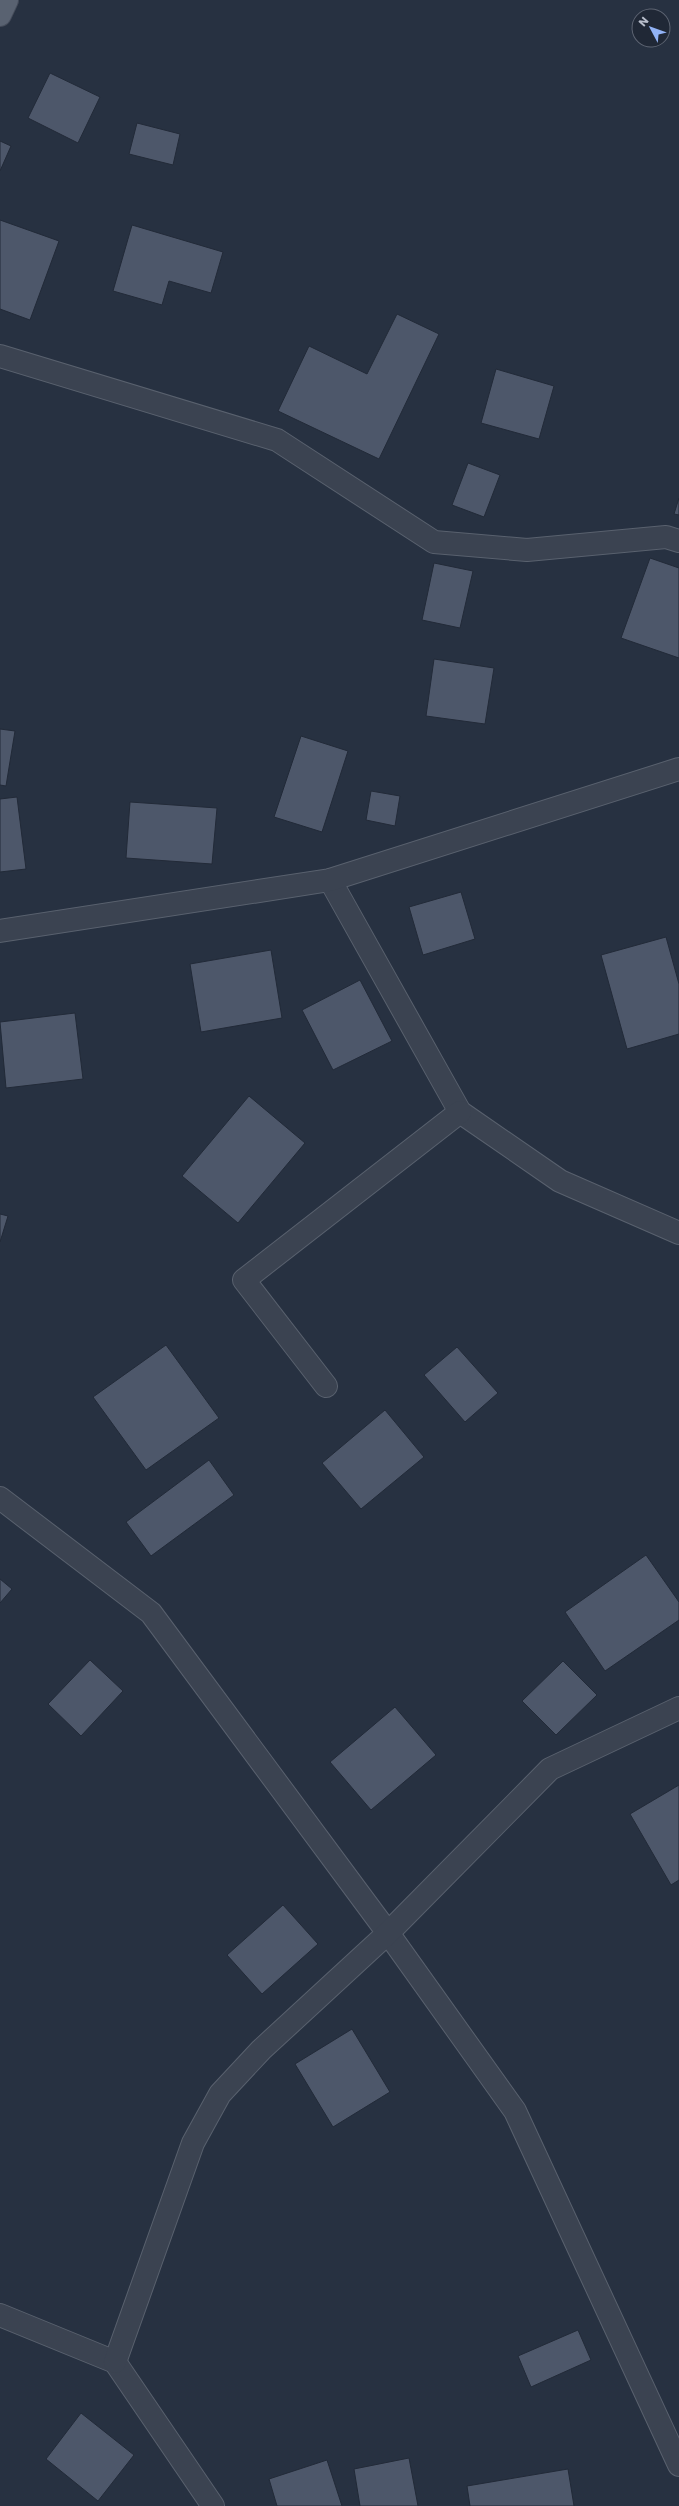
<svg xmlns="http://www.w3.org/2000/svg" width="679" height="2506" font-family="Poppins,sans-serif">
	<rect width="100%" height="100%" fill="#273141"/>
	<g fill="#4d576a" stroke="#222a38">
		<polygon points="50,73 100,97 78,143 28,118"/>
		<polygon points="137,123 180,134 173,165 129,154"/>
		<polygon points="0,141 11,146 0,171"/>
		<polygon points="0,220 59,241 30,320 0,309"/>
		<polygon points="132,225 223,252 211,293 169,281 162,305 113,291"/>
		<polygon points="397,314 439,334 379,459 278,411 309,346 367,374"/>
		<polygon points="496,369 554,386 539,439 481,423"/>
		<polygon points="468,463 500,475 484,517 452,505"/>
		<polygon points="679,498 679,515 674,514"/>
		<polygon points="650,558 679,568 679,658 621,638"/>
		<polygon points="434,563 473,571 460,628 422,620"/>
		<polygon points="434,659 494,668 485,724 426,716"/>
		<polygon points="0,729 15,731 6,786 0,785"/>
		<polygon points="301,736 348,751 322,832 274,817"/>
		<polygon points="371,791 400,796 395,826 366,820"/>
		<polygon points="17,797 26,869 0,872 0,799"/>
		<polygon points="130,802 217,808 212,864 126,858"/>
		<polygon points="461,892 475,939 423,955 409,907"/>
		<polygon points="666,937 679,984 679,1034 627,1049 601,955"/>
		<polygon points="271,950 282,1018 201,1032 190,964"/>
		<polygon points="360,980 392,1041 333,1070 302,1010"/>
		<polygon points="75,1013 83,1079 6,1088 0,1022"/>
		<polygon points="249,1096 305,1143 238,1223 182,1176"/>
		<polygon points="0,1214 8,1216 0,1242"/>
		<polygon points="166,1345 219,1418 146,1470 93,1397"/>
		<polygon points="457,1347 498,1393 465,1422 424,1375"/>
		<polygon points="385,1410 424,1457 361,1509 322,1463"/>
		<polygon points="209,1460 234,1495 151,1556 126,1522"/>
		<polygon points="646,1555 679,1602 679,1620 605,1671 565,1612"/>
		<polygon points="0,1579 12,1589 0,1603"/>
		<polygon points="90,1660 123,1691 81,1736 48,1704"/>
		<polygon points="563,1661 597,1695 556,1735 522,1701"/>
		<polygon points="395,1707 436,1755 371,1810 330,1762"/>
		<polygon points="679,1785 679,1880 671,1885 630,1814"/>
		<polygon points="283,1905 318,1944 262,1994 227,1955"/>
		<polygon points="352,2029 390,2092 333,2127 295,2064"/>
		<polygon points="578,2330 591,2360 531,2387 518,2356"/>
		<polygon points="81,2413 134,2455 98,2501 46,2459"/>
		<polygon points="409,2458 418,2506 360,2506 354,2469"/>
		<polygon points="327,2460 342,2506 277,2506 269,2479"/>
		<polygon points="568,2469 574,2506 470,2506 467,2486"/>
	</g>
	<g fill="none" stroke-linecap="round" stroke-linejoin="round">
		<g stroke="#59616e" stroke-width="24">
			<g id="minor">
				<polyline points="0,356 277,440 434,542 527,550 666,537 679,541"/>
				<polyline points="330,880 460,1112 560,1181 679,1233"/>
				<polyline points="0,931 330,880 679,769"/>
				<polyline points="326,1386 244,1280 460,1112"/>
				<polyline points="0,1498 151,1613 388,1933 515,2111 679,2465"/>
				<polyline points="0,2315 115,2362 213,2506"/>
				<polyline points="115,2362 193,2143 220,2094 261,2050 388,1933 550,1769 679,1708"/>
			</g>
		</g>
		<g stroke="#454c5a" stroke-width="24">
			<polyline id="major" points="0,15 7,0"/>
		</g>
		<use href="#minor" stroke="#3b4351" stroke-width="22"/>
		<use href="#major" stroke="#596271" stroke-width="22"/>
	</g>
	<g transform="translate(651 28) rotate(311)"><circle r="19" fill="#202836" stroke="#5d6472"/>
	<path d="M0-3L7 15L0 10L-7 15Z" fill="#92b3f6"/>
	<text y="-6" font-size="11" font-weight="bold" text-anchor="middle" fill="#b8becb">N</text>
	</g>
</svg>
